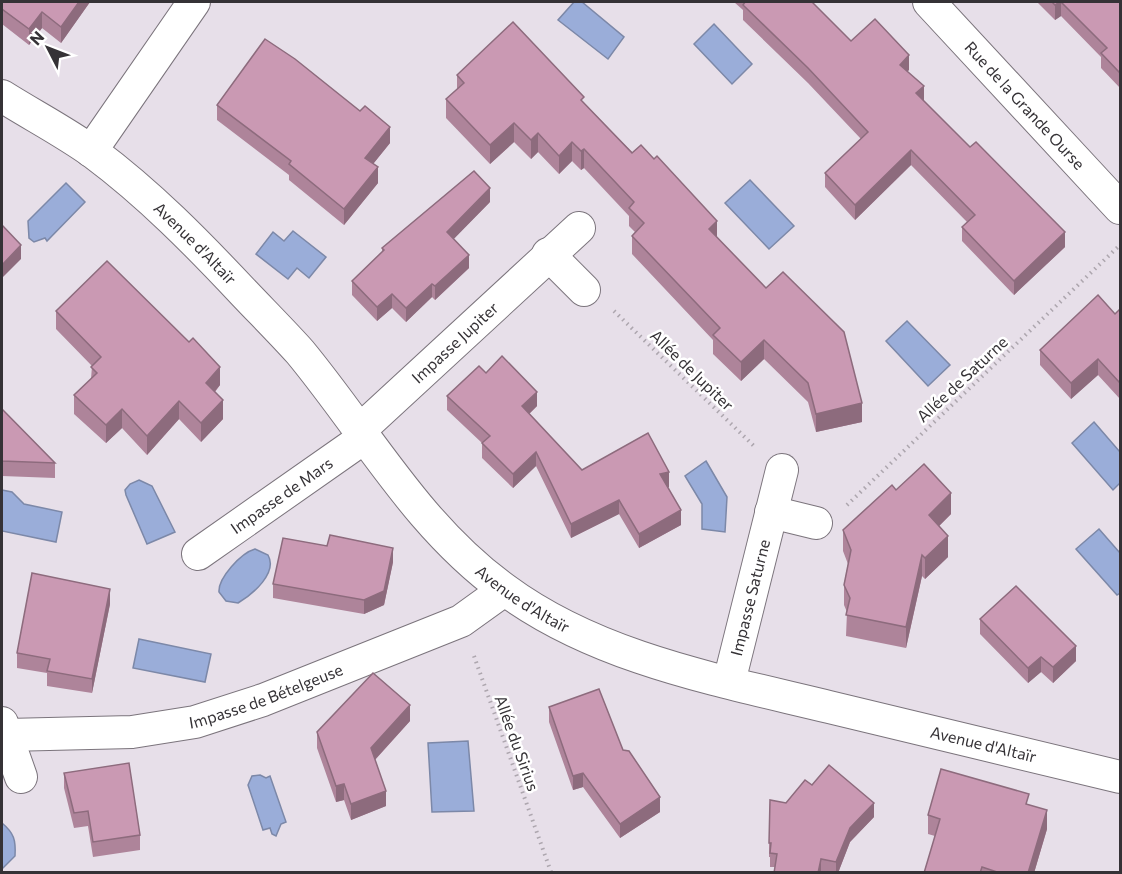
<svg xmlns="http://www.w3.org/2000/svg" width="1122" height="874" font-family="Commissioner,sans-serif">
	<rect width="100%" height="100%" fill="#e7dfe9"/>
	<g fill="#9aadd9" stroke="#7c88a8" stroke-width="1.5">
		<polygon points="574,2 582,2 624,37 608,59 558,20"/>
		<polygon points="714,24 752,64 732,84 694,44"/>
		<polygon points="750,180 794,226 769,249 725,203"/>
		<polygon points="66,183 85,202 47,241 45,238 34,242 29,238 28,221"/>
		<polygon points="293,231 326,257 309,278 297,268 288,279 256,254 273,232 284,241"/>
		<polygon points="907,321 950,365 928,386 886,341"/>
		<polygon points="1094,422 1120,452 1120,483 1113,490 1072,443"/>
		<polygon points="706,461 727,497 725,532 702,529 702,504 685,476"/>
		<polygon points="139,480 152,486 175,532 147,544 126,495 125,490 130,484"/>
		<polygon points="2,490 12,492 24,504 62,512 56,542 2,531"/>
		<polygon points="1099,529 1120,553 1120,593 1117,595 1076,549"/>
		<path d="M 255,549 L 268,555 C 278,573 253,594 238,603 L 226,601 L 219,592 C 218,578 241,553 255,549 Z"/>
		<polygon points="139,639 211,654 205,682 133,668"/>
		<polygon points="468,741 474,811 432,812 428,743"/>
		<polygon points="260,775 266,778 270,776 286,822 281,824 276,836 272,834 270,828 263,830 248,785 252,776"/>
		<path d="M 2,823 C 14,833 16,840 15,856 L 2,869 Z"/>
	</g>
	<g fill="none" stroke-linecap="round" stroke-linejoin="round">
		<g stroke="#7b747c" stroke-width="34">
			<g id="minor">
				<path id="s1" d="M 929,2 L 1120,208"/>
				<path id="s2" d="M 2,96 C 32,115 65,132 94,153 C 149,194 197,243 244,293 C 262,312 282,332 300,352 C 367,433 417,526 504,589 C 597,658 718,680 829,707 C 926,730 1023,754 1120,777"/>
				<polyline points="91,151 194,2"/>
				<polyline points="548,254 584,290"/>
				<path id="s3" d="M 360,430 L 579,228"/>
				<polyline points="771,512 816,523"/>
				<path id="s4" d="M 198,554 L 365,437"/>
				<path id="s5" d="M 729,682 L 782,470"/>
				<polyline points="2,723 21,777"/>
				<path id="s6" d="M 7,735 L 132,732 L 195,722 L 263,700 L 461,621 L 504,590"/>
			</g>
		</g>
		<g stroke="#ada6ae" stroke-width="4" stroke-dasharray="1.5 4.5" stroke-linecap="butt">
			<polyline points="614,311 755,447"/>
			<polyline points="847,505 1120,245"/>
			<polyline points="474,656 551,872"/>
		</g>
		<use href="#minor" stroke="#fff" stroke-width="32"/>
	</g>
	<g fill="#ae849a">
		<polygon points="2,2 90,2 61,43 42,28 29,45 2,24"/>
		<polygon points="734,2 812,2 851,41 909,70 907,71 924,101 1065,247 1014,295 962,241 962,227 967,222 911,165 855,220 825,187 825,173 861,139 808,83 743,20 743,10"/>
		<polygon points="1037,2 1120,2 1120,88 1101,68 1101,57 1061,16 1055,20"/>
		<polygon points="457,75 584,103 717,238 862,422 816,432 808,402 764,359 741,381 713,354 713,340 632,254 632,236 635,232 629,226 629,216 584,168 581,170 572,161 559,174 538,152 531,159 514,142 490,164 446,118 446,99 457,89"/>
		<polygon points="217,105 390,143 373,164 378,183 344,225 289,180 289,175 217,120"/>
		<polygon points="490,202 453,239 469,268 435,300 432,297 406,322 392,308 377,321 352,295 352,281 382,252 382,248"/>
		<polygon points="1120,309 1120,399 1098,375 1071,399 1040,365 1040,350 1115,314"/>
		<polygon points="56,311 220,385 215,392 223,419 201,442 179,419 147,455 122,428 106,443 74,414 74,395 91,379 92,366 56,329"/>
		<polygon points="486,373 537,406 529,414 582,470 669,487 668,487 681,525 639,548 619,514 571,538 536,466 513,488 482,458 482,443 447,410 447,396"/>
		<polygon points="2,409 55,463 55,478 2,476"/>
		<polygon points="896,490 951,514 939,526 948,557 925,579 922,576 906,648 846,636 847,612 844,605 844,585 848,564 843,551 843,530"/>
		<polygon points="393,562 384,605 364,614 273,598 273,584"/>
		<polygon points="110,604 92,693 47,686 47,673 17,668 17,653"/>
		<polygon points="980,619 1076,661 1053,683 1041,672 1028,683 980,634"/>
		<polygon points="549,707 623,750 660,812 620,838 583,787 573,790 549,722"/>
		<polygon points="410,721 375,760 386,806 351,820 344,800 336,802 317,748 317,732"/>
		<polygon points="64,773 140,835 140,850 93,857 88,826 74,828 64,788"/>
		<polygon points="812,785 874,817 850,842 838,873 774,873 775,867 770,867 770,857 769,857 769,843 786,803"/>
		<polygon points="1029,805 1047,829 1034,873 924,873 935,836 928,834 928,815"/>
	</g>
	<g fill="#8d6b7d">
		<polygon points="79,2 90,2 61,43 61,27"/>
		<polygon points="1060,2 1061,2 1061,16 1055,20 1055,5"/>
		<polygon points="42,12 42,28 29,45 29,29"/>
		<polygon points="909,55 909,70 900,79 900,65"/>
		<polygon points="924,86 924,101 916,93"/>
		<polygon points="514,123 514,142 490,164 490,145"/>
		<polygon points="390,127 390,143 365,174 365,158"/>
		<polygon points="538,133 538,152 531,159 531,140"/>
		<polygon points="572,142 572,161 559,174 559,156"/>
		<polygon points="584,149 584,168 581,170 581,151"/>
		<polygon points="911,150 911,165 855,220 855,205"/>
		<polygon points="378,167 378,183 344,225 344,209"/>
		<polygon points="490,188 490,202 447,246 447,232"/>
		<polygon points="717,221 717,239 709,229"/>
		<polygon points="1065,232 1065,247 1014,295 1014,281"/>
		<polygon points="21,245 21,259 2,278 2,265"/>
		<polygon points="469,255 469,268 435,300 435,286"/>
		<polygon points="432,284 432,297 406,322 406,308"/>
		<polygon points="392,294 392,308 377,321 377,307"/>
		<polygon points="764,340 764,359 741,381 741,362"/>
		<polygon points="1098,359 1098,375 1071,399 1071,383"/>
		<polygon points="220,367 220,385 206,402 206,383"/>
		<polygon points="537,392 537,406 522,421 522,406"/>
		<polygon points="223,400 223,419 201,442 201,423"/>
		<polygon points="179,401 179,419 147,455 147,436"/>
		<polygon points="862,403 862,422 816,432 816,414"/>
		<polygon points="122,409 122,428 106,443 106,425"/>
		<polygon points="536,452 536,466 513,488 513,474"/>
		<polygon points="669,472 669,487 660,489 660,474"/>
		<polygon points="951,493 951,514 929,536 929,515"/>
		<polygon points="619,500 619,514 571,538 571,524"/>
		<polygon points="681,510 681,525 639,548 639,534"/>
		<polygon points="948,536 948,557 925,579 925,558"/>
		<polygon points="393,548 393,562 384,605 364,614 364,600"/>
		<polygon points="922,555 922,576 906,648 906,627"/>
		<polygon points="110,589 110,604 92,693 92,679"/>
		<polygon points="1076,646 1076,661 1053,683 1053,667"/>
		<polygon points="1041,657 1041,672 1028,683 1028,668"/>
		<polygon points="410,705 410,721 371,764 371,748"/>
		<polygon points="583,773 583,787 573,790 573,776"/>
		<polygon points="344,784 344,800 336,802 336,786"/>
		<polygon points="386,791 386,806 351,820 351,804"/>
		<polygon points="660,797 660,812 620,838 620,824"/>
		<polygon points="874,803 874,817 850,842 838,873 836,873 836,862 850,828"/>
		<polygon points="1047,810 1047,829 1034,873 1028,873"/>
		<polygon points="821,859 821,873 818,873"/>
	</g>
	<g fill="#ca99b3" stroke="#8d6b7d" stroke-width="1.5">
		<polygon points="2,2 79,2 61,27 42,12 29,29 2,9"/>
		<polygon points="745,2 812,2 851,41 875,19 909,55 900,65 924,86 916,93 970,147 976,142 1065,232 1014,281 962,227 975,215 911,150 855,205 825,173 868,132 808,68 743,5"/>
		<polygon points="1052,2 1060,2 1055,5"/>
		<polygon points="1061,2 1120,2 1120,73 1101,53 1107,48"/>
		<polygon points="513,22 584,97 581,100 632,153 641,145 654,159 657,156 717,221 709,229 766,288 783,272 844,332 862,403 816,414 808,383 764,340 741,362 713,335 720,328 632,236 644,223 629,208 634,202 584,149 581,151 572,142 559,156 538,133 531,140 514,123 490,145 446,99 464,83 457,75"/>
		<polygon points="265,39 295,59 360,111 365,106 390,127 365,158 378,167 344,209 289,164 291,161 217,105"/>
		<polygon points="474,171 490,188 447,232 469,255 435,286 432,284 406,308 392,294 377,307 352,281 384,250 382,248"/>
		<polygon points="2,225 21,245 2,265"/>
		<polygon points="107,261 189,342 193,338 220,367 206,383 223,400 201,423 179,401 147,436 122,409 106,425 74,395 97,373 91,367 101,357 56,311"/>
		<polygon points="1098,295 1115,314 1120,309 1120,383 1098,359 1071,383 1040,350"/>
		<polygon points="502,356 537,392 522,406 582,470 648,433 669,472 660,474 681,510 639,534 619,500 571,524 536,452 513,474 482,443 490,436 447,396 479,366 486,373"/>
		<polygon points="2,409 55,463 2,461"/>
		<polygon points="924,464 951,493 929,515 948,536 925,558 922,555 906,627 846,615 850,598 844,585 851,550 843,530 892,485 896,490"/>
		<polygon points="330,535 393,548 384,591 364,600 273,584 283,538 327,546"/>
		<polygon points="32,573 110,589 92,679 47,671 50,659 17,653"/>
		<polygon points="1016,586 1076,646 1053,667 1041,657 1028,668 980,619"/>
		<polygon points="373,673 410,705 371,748 386,791 351,804 344,784 336,786 317,732"/>
		<polygon points="599,689 623,750 629,751 660,797 620,824 583,773 573,776 549,707"/>
		<polygon points="129,763 140,835 93,842 88,811 74,813 64,773"/>
		<polygon points="829,765 874,803 850,828 836,862 821,859 818,873 774,873 777,854 770,853 771,843 769,843 770,800 786,803 805,780 812,785"/>
		<polygon points="941,769 1029,794 1026,804 1047,810 1028,873 1000,873 982,867 980,873 924,873 940,819 928,815"/>
	</g>
	<g text-anchor="middle" stroke-width="5" stroke-linejoin="round" paint-order="stroke">
		<g font-size="16" fill="#353236" stroke="#fff">
			<text dy="6" stroke="none"><textPath href="#s1" startOffset="141">Rue de la Grande Ourse</textPath></text>
			<text dy="6" stroke="none"><textPath href="#s2" startOffset="244">Avenue d'Altaïr</textPath></text>
			<text dy="6" stroke="none"><textPath href="#s3" startOffset="129">Impasse Jupiter</textPath></text>
			<text transform="translate(692 370) rotate(44)" y="6">Allée de Jupiter</text>
			<text transform="translate(962 379) rotate(-43)" y="6">Allée de Saturne</text>
			<text dy="6" stroke="none"><textPath href="#s4" startOffset="102">Impasse de Mars</textPath></text>
			<text dy="6" stroke="none"><textPath href="#s2" startOffset="730">Avenue d'Altaïr</textPath></text>
			<text dy="6" stroke="none"><textPath href="#s5" startOffset="87">Impasse Saturne</textPath></text>
			<text dy="6" stroke="none"><textPath href="#s6" startOffset="264">Impasse de Bételgeuse</textPath></text>
			<text transform="translate(517 743) rotate(70)" y="6">Allée du Sirius</text>
			<text dy="6" stroke="none"><textPath href="#s2" startOffset="1216">Avenue d'Altaïr</textPath></text>
		</g>
	</g>
	<rect width="1122" height="874" fill="none" stroke="#353236" stroke-width="6"/>
	<g transform="translate(48 48) rotate(312)" stroke="#ffffff" stroke-width="4.5" paint-order="stroke">
	<path d="M0-4.5L10 22L0 15L-10 22Z" fill="#353236"/>
	<text y="-9" font-size="16" font-weight="bold" text-anchor="middle" fill="#353236">N</text>
	</g>
</svg>
